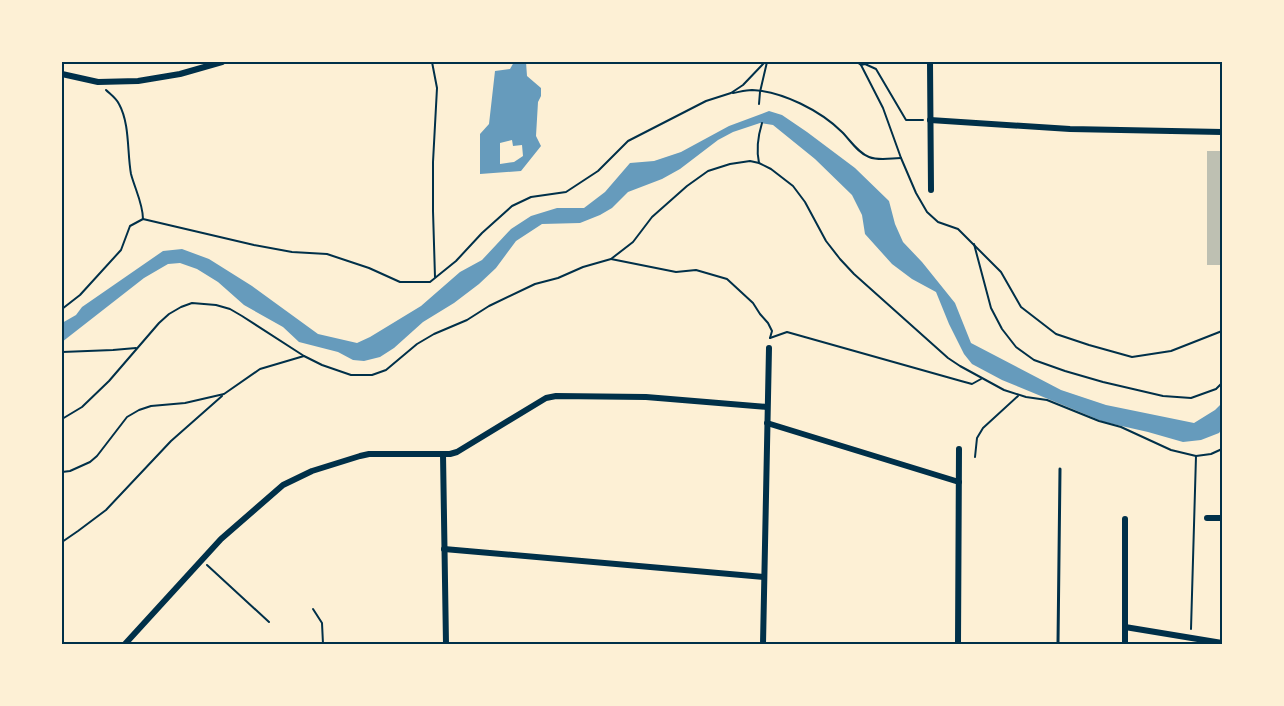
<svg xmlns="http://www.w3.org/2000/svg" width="1284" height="706" font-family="'Golos Text',sans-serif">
	<rect width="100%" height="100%" fill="#fdf0d5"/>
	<g fill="#669bbc" fill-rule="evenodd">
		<path d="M 514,62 L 526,62 L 527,76 L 541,88 L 541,96 L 538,102 L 536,136 L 541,146 L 521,171 L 480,174 L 480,134 L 489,124 L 495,71 L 510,69 ZM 512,140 L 513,146 L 522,145 L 523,156 L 514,162 L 500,164 L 500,143 Z"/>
		<polygon points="769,111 782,115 807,132 855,168 889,201 895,224 903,242 922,262 955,303 971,343 1061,390 1106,405 1194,423 1215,410 1222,403 1222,429 1219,433 1201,440 1183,442 1148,432 1104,422 1002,380 972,364 964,354 949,324 936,292 912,279 892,264 865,234 862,215 852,195 815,159 773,125 760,123 733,132 718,140 680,169 662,179 628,192 612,208 600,215 580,223 542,224 516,241 496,268 479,284 454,303 423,322 394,348 380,357 364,361 353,360 338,352 299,342 283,327 244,305 218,282 197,269 180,263 168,264 144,278 62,342 62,323 76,315 82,307 163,251 182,249 209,259 252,286 318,334 357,343 370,337 421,306 460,272 482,260 511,229 531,216 557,208 584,208 605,192 630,163 654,161 681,152 729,126"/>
	</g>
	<rect fill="#bec0b2" x="1207" y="151" width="15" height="114"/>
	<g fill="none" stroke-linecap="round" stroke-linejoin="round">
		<g stroke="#003049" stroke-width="2">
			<polyline points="432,62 437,88 433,162 433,211 435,277"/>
			<polyline points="857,62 861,65 883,108 901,158 916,193 927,212 938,222 958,229 1001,272 1021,307 1056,334 1089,345 1132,357 1171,351 1222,331"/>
			<polyline points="861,65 865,64 876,69 906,120 923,120"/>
			<path d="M 106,90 C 110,94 116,98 119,104 C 130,124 127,152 131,174 C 135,189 143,204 143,219"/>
			<path d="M 733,93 C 739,92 746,90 752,90 C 782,91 821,111 842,132 C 850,140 858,153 869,157 C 879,161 892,158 901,158"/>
			<polyline points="759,104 760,92 767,62"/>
			<path d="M 759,163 C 756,149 758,136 762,123"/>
			<polyline points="974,244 991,308 1002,329 1016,347 1034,360 1065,371 1103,382 1163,396 1191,398 1216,389 1222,383"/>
			<polyline points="611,259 676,272 696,270 727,279 753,303 760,314 768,323 772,331 770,338"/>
			<polyline points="62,309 80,295 121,250 130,226 143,219 254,245 292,252 327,254 369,268 400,282 430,282 456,261 482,233 512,206 531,197 566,192 598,171 628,141 706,101 731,93 743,85 765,62"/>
			<polyline points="770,338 787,332 961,381 972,384 981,379"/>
			<polyline points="62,352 113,350 136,348"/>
			<polyline points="62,419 82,407 109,381 159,323 169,314 181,307 192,303 216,305 230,309 242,316 304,356 322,365 351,375 372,375 386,370 417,344 434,334 467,320 489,306 535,284 558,278 583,267 611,259 633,242 652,217 687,186 708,171 730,164 750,161 759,163 771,169 793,186 805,202 826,241 840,259 854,274 948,358 960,366 1004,390 1026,397 1047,400 1099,421 1121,427 1171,450 1196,456"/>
			<polyline points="975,457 977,438 983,428 1018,396"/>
			<polyline points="62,472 70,471 90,462 97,456 127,417 139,410 151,406 185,403 224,394 260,369 304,356"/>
			<polyline points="62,542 78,531 106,510 171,441 222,396"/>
			<polyline points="207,565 269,622"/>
			<polyline points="313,609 322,623 323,644"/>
			<polyline points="1191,629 1196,456 1211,454 1222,449"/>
		</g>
		<polyline stroke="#003049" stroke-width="3" points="1058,644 1060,469"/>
		<g stroke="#003049" stroke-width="6">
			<polyline points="930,62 931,190"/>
			<polyline points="62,74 98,82 138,81 180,74 222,62"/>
			<polyline points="930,120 1070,129 1222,132"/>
			<polyline points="767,423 959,482"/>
			<polyline points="443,454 446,644"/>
			<polyline points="1207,518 1222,518"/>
			<polyline points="444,549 764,577"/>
			<polyline points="1125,627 1222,643"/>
			<polyline points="125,644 221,539 283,485 312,471 360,456 369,454 450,454 457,452 546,398 556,396 646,397 767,407"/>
			<polyline points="763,644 769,348"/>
			<polyline points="958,644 959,449"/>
			<polyline points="1125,644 1125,519"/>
		</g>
	</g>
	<rect width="1284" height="706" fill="none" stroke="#fdf0d5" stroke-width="126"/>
	<rect x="63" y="63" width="1158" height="580" fill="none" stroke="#003049" stroke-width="2"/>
</svg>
